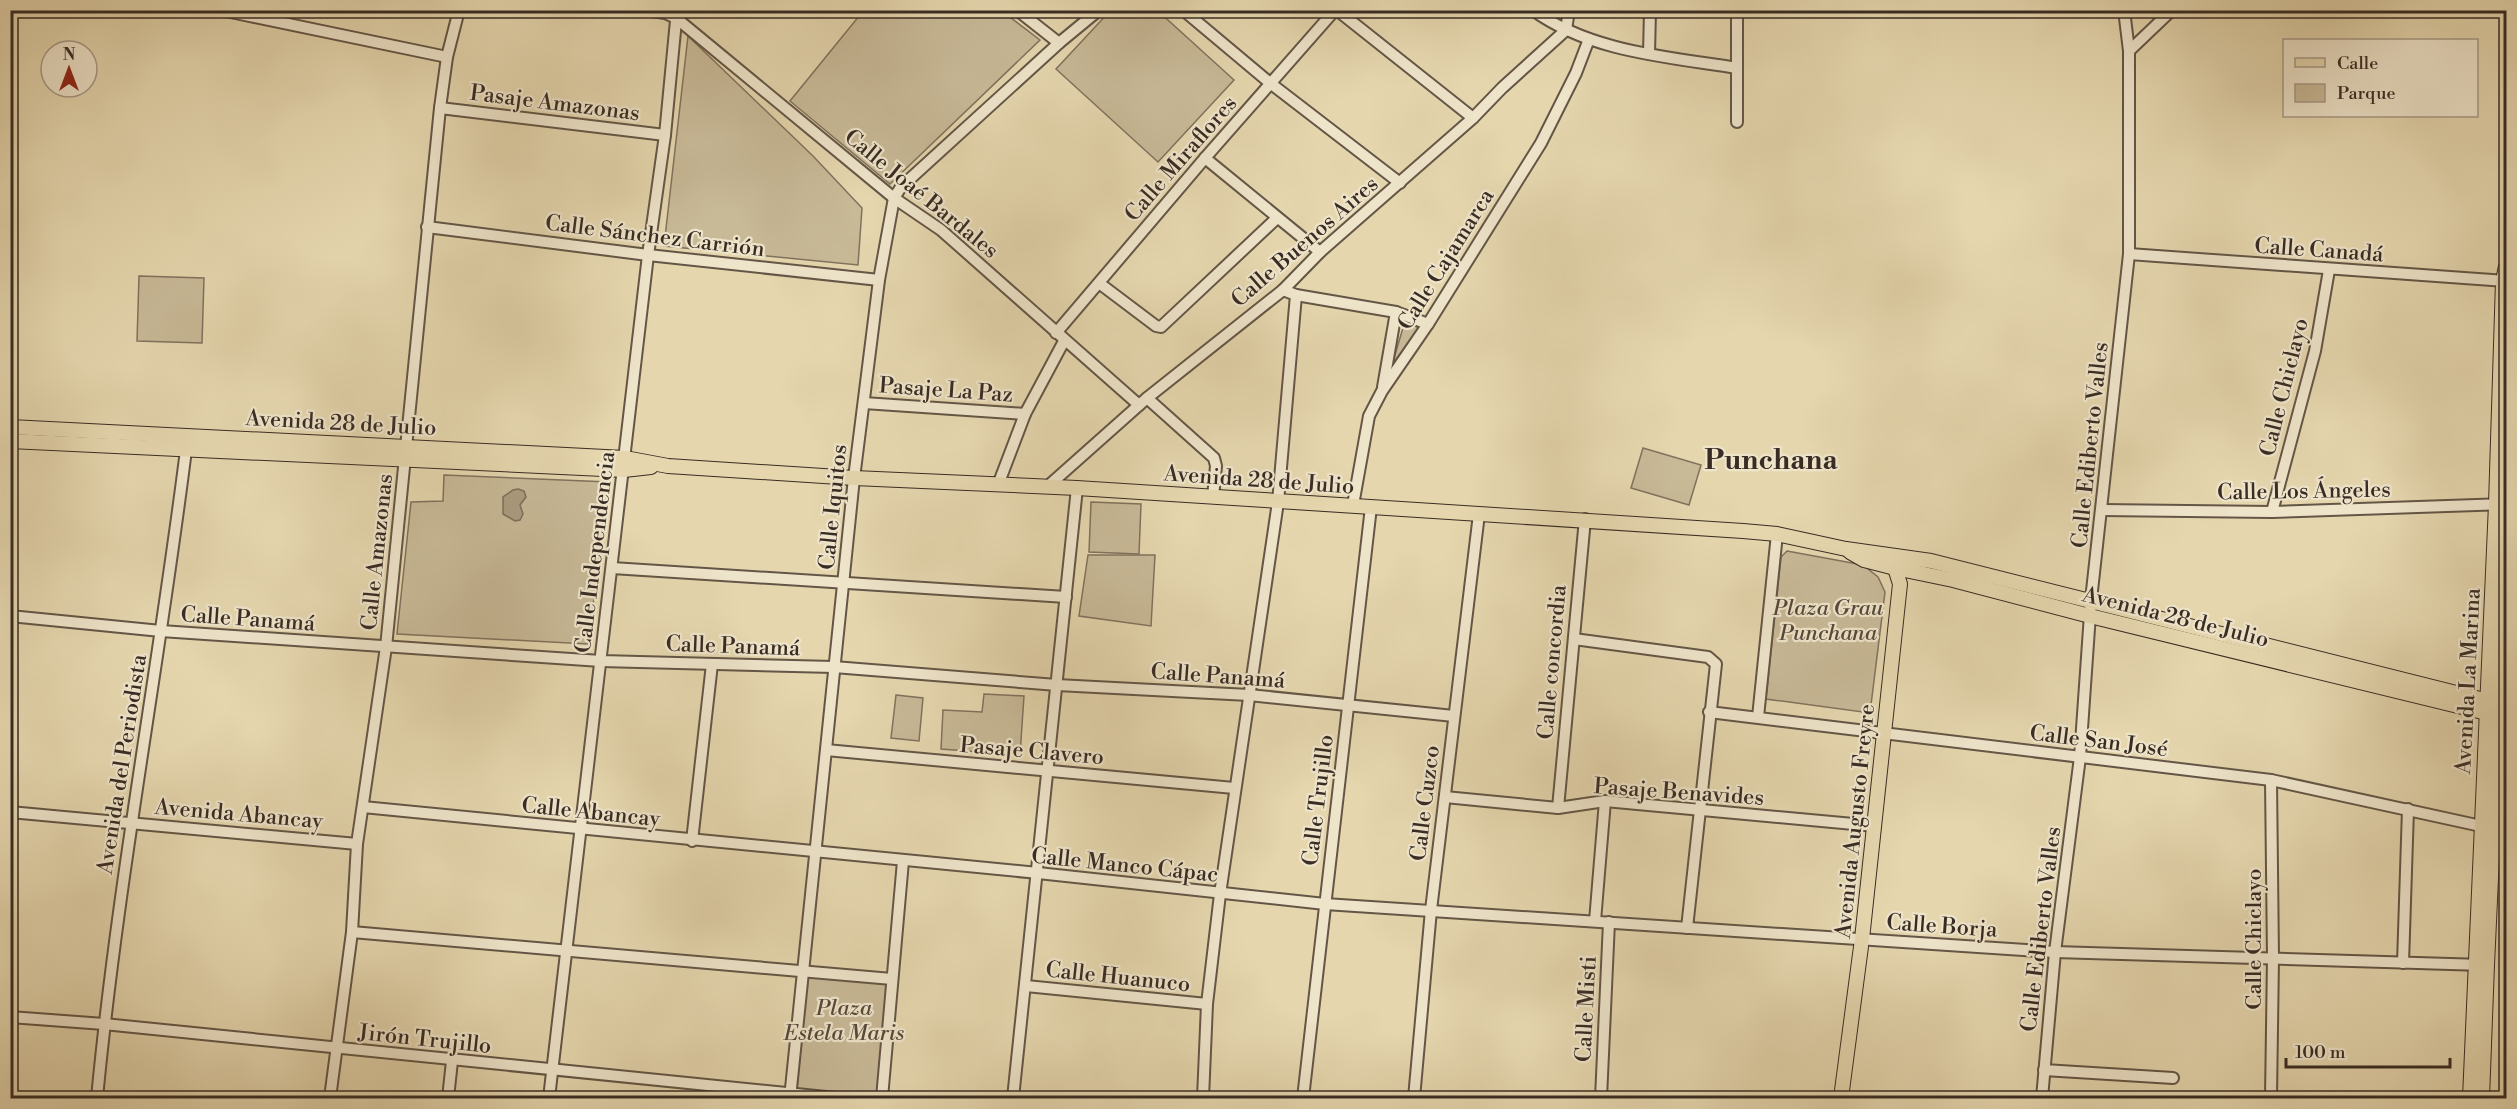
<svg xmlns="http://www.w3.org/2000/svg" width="2517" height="1109" font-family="'Libre Bodoni',serif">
	<rect width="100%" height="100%" fill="#e5d6ae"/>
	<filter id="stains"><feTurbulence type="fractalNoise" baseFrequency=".00333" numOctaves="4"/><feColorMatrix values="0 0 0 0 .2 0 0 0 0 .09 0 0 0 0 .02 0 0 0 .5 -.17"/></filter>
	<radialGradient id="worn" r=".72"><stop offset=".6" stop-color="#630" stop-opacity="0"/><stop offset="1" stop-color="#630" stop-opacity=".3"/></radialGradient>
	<g fill="#c8b997" stroke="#80725e" stroke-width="1.5">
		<polygon points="864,10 1002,11 1040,40 890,184 790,101"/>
		<polygon points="1110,11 1158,11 1234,80 1158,162 1056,69"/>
		<polygon points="688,36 813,156 862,208 858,265 664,246"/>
		<polygon points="139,276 204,278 202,343 137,341"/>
		<polygon points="1405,321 1419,328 1392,365"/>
		<polygon points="1643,448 1701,465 1689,505 1631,488"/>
		<polygon points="444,475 609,482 588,644 397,634 411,502 443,501"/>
		<polygon points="1091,502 1141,504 1139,554 1089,552"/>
		<polygon points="1787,551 1863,565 1878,577 1885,592 1870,713 1766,699 1781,557"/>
		<polygon points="1088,555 1155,555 1151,626 1079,616"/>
		<polygon points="984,694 1024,696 1020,755 941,749 943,710 982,712"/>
		<polygon points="896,695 923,698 919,741 891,738"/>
		<polygon points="808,971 890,974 877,1096 797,1089"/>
	</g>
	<polygon fill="#ab9c7f" stroke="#7d6f5b" stroke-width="1.5" points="518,489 524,491 526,497 520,505 523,514 520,520 515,521 503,514 503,497 513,490"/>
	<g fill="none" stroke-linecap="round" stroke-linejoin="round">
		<g stroke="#645646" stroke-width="14">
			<g id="minor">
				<polyline points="221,10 447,57"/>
				<polyline points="645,10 665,13 676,18 894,198 941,230 1139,405"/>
				<polyline points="1017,10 1059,43"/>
				<polyline points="1183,10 1270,83 1400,183"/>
				<polyline points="1337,10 1473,118"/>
				<path d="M 1533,10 C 1590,52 1669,57 1737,68"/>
				<polyline points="2129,51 2172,10"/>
				<polyline points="1649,54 1650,10"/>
				<polyline points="440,108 665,135"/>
				<polyline points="1737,122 1737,10"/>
				<polyline points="1205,158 1320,252"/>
				<polyline points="427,227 648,255 879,280"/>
				<polyline points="2129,254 2506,281"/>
				<polyline points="1099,283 1156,326 1161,327 1277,218"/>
				<polyline points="1296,295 1396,312 1428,324"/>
				<polyline points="1056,333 1205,158 1335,10"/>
				<polyline points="1383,387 1396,312"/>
				<polyline points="1147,398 1214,458 1216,466 1213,497"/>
				<polyline points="864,403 1025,414"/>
				<polyline points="998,485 1025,414 1064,341"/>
				<polyline points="1047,487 1147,398 1283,290 1320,252 1473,118 1502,88 1566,30 1569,10"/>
				<polyline points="1353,505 1369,416 1382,391 1428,324 1541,143 1576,73 1589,39"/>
				<polyline points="2102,510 2272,512 2506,504"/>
				<polyline points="2272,512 2315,351 2329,270"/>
				<polyline points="612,568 1066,597"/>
				<polyline points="10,616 161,631 601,661 834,667 1057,685 1249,695 1454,716"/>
				<polyline points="1574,639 1708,657 1716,664 1687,928"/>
				<polyline points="1709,712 2271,780 2481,826"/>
				<polyline points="1758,717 1777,534"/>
				<polyline points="826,750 1234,788"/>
				<polyline points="1445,797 1558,808 1605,801 1875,826"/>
				<polyline points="363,807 1038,873 1325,904 2055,952 2483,965"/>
				<polyline points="1558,808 1585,519"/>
				<polyline points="10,812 357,844"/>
				<polyline points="692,841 712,664"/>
				<polyline points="1595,921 1605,801"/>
				<polyline points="352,932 892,979"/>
				<polyline points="2403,963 2408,809"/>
				<polyline points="1026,986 1207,1004"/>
				<polyline points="10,1017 104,1024 836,1098"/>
				<polyline points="2044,1070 2173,1078"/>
				<path d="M 97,1098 C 118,878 160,661 187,442"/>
				<polyline points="330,1098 352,932 357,844 386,647 440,108 447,57 459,10"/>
				<polyline points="448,1098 452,1061"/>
				<polyline points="549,1098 648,255 665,135 677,10"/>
				<polyline points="790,1098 854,478 879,280 894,198 901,187 1059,43 1099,10"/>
				<polyline points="882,1098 903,861"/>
				<polyline points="1013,1098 1077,488"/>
				<polyline points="1203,1098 1207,1004 1220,894 1278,502 1296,295 1283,290"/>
				<polyline points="1303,1098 1371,507"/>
				<polyline points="1414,1098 1431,910 1479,514"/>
				<polyline points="1601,1098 1609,922"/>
				<polyline points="2042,1098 2055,952 2080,757 2091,600 2129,254 2129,51 2124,10"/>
				<polyline points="2271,1098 2273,958 2271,780"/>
			</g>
		</g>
		<g stroke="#392c24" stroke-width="16">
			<g id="major">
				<polyline points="10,427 625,458 668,466 854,478 1077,488 1743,531 1777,534 1846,549 1931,561 2500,704"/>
				<polyline points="10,441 624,470 651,467"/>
				<polyline points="1850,552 1864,560 1895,568 1953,580 2090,616 2499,716"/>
				<polyline points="1841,1098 1862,939 1900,584 1895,568 1891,563"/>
				<polyline points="2470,1098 2496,504 2503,281 2506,266"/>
				<polyline points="2482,1098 2487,965 2506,552"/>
			</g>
		</g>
		<use href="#minor" stroke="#eee4ca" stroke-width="10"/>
		<use href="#major" stroke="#e5d6ae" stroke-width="14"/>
	</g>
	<g text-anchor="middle" stroke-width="4.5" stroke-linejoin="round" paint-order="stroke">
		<g font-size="22" fill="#392c24" stroke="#eee4ca">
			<text transform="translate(555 102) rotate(7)" y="8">Pasaje Amazonas</text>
			<text transform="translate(1180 158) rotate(-49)" y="8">Calle Miraflores</text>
			<text transform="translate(922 193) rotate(39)" y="8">Calle Joaé Bardales</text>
			<text transform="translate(655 235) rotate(7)" y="8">Calle Sánchez Carrión</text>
			<text transform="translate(1304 241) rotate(-41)" y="8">Calle Buenos Aires</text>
			<text transform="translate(2319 249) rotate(4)" y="8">Calle Canadá</text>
			<text transform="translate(1445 259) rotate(-58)" y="8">Calle Cajamarca</text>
			<text transform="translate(2283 387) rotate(-76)" y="8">Calle Chiclayo</text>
			<text transform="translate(946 389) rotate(4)" y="8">Pasaje La Paz</text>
			<text transform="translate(341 422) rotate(3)" y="8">Avenida 28 de Julio</text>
			<text transform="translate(2089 445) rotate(-84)" y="8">Calle Ediberto Valles</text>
			<text transform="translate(1259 479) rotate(4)" y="8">Avenida 28 de Julio</text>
			<text transform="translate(2304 490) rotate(-1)" y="8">Calle Los Ángeles</text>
			<text transform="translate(832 507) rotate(-84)" y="8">Calle Iquitos</text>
			<text transform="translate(376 552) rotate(-84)" y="8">Calle Amazonas</text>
			<text transform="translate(594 552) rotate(-83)" y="8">Calle Independencia</text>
			<text transform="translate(2176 616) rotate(14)" y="8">Avenida 28 de Julio</text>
			<text transform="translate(248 618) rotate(4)" y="8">Calle Panamá</text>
			<text transform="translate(733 645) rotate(2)" y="8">Calle Panamá</text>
			<text transform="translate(1551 662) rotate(-85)" y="8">Calle concordia</text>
			<text transform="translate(1218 675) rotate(4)" y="8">Calle Panamá</text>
			<text transform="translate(2467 681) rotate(-87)" y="8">Avenida La Marina</text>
			<text transform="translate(2099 740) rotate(7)" y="8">Calle San José</text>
			<text transform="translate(1032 750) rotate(5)" y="8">Pasaje Clavero</text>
			<text transform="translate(121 764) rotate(-81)" y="8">Avenida del Periodista</text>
			<text transform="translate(1679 791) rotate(4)" y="8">Pasaje Benavides</text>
			<text transform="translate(1317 800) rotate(-83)" y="8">Calle Trujillo</text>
			<text transform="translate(1424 803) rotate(-83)" y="8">Calle Cuzco</text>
			<text transform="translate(591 811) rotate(6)" y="8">Calle Abancay</text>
			<text transform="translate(239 813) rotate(5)" y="8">Avenida Abancay</text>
			<text transform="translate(1854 821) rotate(-84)" y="8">Avenida Augusto Freyre</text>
			<text transform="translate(1125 864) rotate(6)" y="8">Calle Manco Cápac</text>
			<text transform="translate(1942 925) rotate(4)" y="8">Calle Borja</text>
			<text transform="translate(2040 929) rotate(-83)" y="8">Calle Ediberto Valles</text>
			<text transform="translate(2253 939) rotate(-90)" y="8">Calle Chiclayo</text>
			<text transform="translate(1118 976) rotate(6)" y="8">Calle Huanuco</text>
			<text transform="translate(1585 1009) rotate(-87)" y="8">Calle Misti</text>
			<text transform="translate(425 1038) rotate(6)" y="8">Jirón Trujillo</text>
		</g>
		<g font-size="22" font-style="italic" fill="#56483b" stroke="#eee4ca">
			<text x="1828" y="615">Plaza Grau<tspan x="1828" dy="25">Punchana</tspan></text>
			<text x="844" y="1015">Plaza<tspan x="844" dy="25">Estela Maris</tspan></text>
		</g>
		<g font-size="28" font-weight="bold" fill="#392c24" stroke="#eee4ca">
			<text x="1771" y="469">Punchana</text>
		</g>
	</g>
	<rect width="2517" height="1109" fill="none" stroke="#e5d6ae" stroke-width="36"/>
	<rect x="12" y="12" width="2493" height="1085" fill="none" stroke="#392c24" stroke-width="3"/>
	<rect x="18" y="18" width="2481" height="1073" fill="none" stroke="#392c24" stroke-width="1.5"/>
	<rect x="2283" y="39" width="195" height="78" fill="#eee4ca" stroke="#a69a88" stroke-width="1.5"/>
	<rect x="2295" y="58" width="30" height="9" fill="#e5d6ae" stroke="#a69a88" stroke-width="1.5"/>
	<text x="2337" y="69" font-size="18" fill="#392c24">Calle</text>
	<rect x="2295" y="84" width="30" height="18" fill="#c8b997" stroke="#a69a88" stroke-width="1.5"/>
	<text x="2337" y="99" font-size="18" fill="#392c24">Parque</text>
	<g transform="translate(69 69)"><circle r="28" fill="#eee4ca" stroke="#a69a88" stroke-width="1.5"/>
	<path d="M0-4.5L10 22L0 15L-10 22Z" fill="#8f2418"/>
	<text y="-9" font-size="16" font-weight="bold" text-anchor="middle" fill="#392c24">N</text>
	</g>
	<path d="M2286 1058v9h164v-9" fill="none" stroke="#392c24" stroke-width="3"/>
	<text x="2295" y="1058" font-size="18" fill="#392c24" stroke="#eee4ca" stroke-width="4.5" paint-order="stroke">100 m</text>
	<rect width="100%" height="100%" filter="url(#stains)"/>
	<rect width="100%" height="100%" fill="url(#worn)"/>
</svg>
